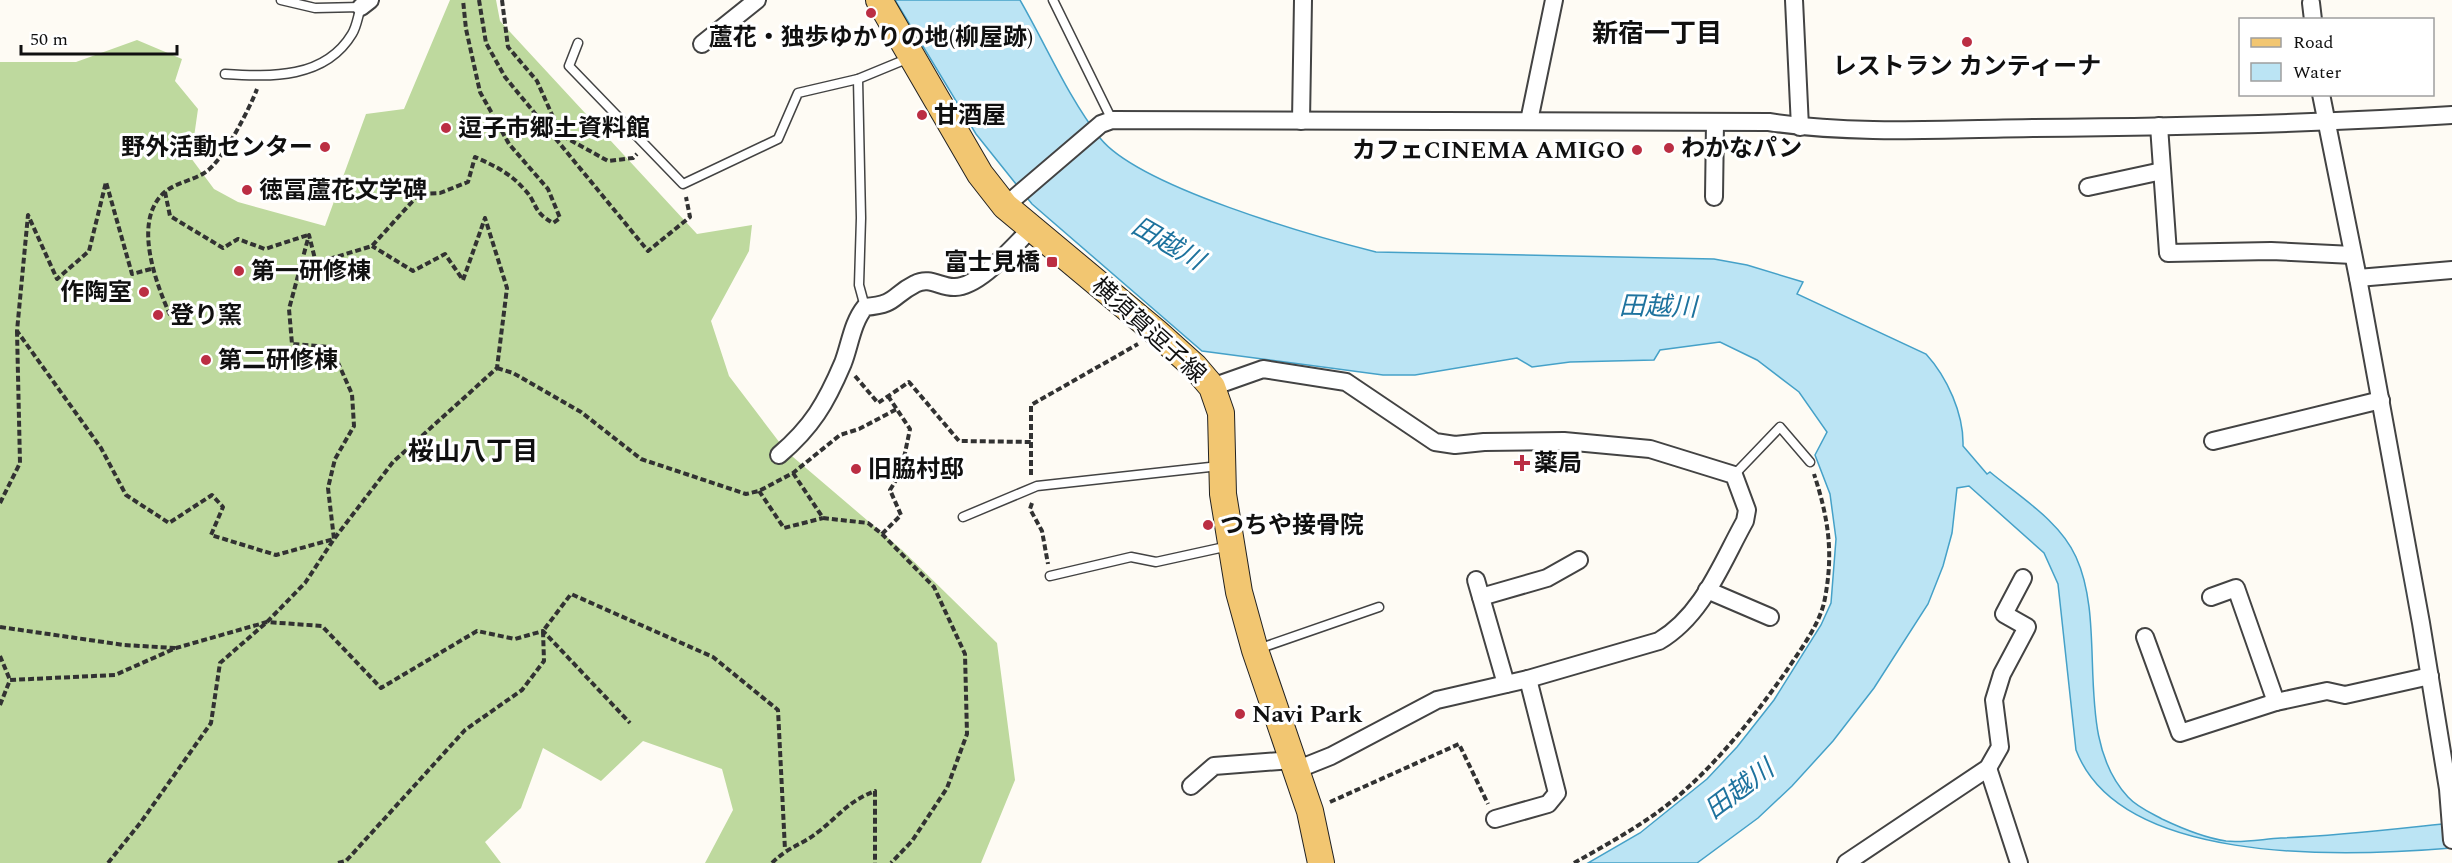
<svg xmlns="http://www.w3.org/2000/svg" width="2452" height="863" font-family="Spectral,'Noto Sans JP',serif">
	<rect width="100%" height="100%" fill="#fefbf4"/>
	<polygon fill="#bed99e" points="450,0 496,0 500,21 697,234 752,225 749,251 711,321 729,376 786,451 902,550 997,643 1015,780 981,863 705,863 733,810 722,769 643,741 601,781 543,748 521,808 485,842 501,863 0,863 0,62 76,62 137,40 182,59 175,81 198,109 191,158 214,189 238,202 325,226 366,114 404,109"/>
	<path fill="#bbe4f4" stroke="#45a1c8" stroke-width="1.5" d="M 895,0 L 1020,0 C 1046,45 1068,97 1100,138 C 1139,187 1313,236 1376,252 L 1714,259 L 1747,265 L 1803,282 L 1797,294 L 1926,354 C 1947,377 1964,414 1963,446 L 1987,474 L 1990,472 C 2020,497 2060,521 2076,557 C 2109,629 2071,736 2128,797 C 2137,807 2151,813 2162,819 C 2181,828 2205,838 2226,841 C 2243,843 2263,839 2281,838 C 2338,836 2395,829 2452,823 L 2452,848 C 2332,858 2119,863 2076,750 L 2058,584 L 2044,553 L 1969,486 L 1957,488 L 1952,533 L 1943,566 L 1928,604 L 1874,688 L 1833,741 L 1792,786 L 1758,818 L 1697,863 L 1588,863 L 1640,833 L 1707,779 L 1737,747 L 1774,700 L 1821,625 L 1831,603 L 1836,539 L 1830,494 L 1815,455 L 1827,432 L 1799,392 L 1757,360 L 1720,342 L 1660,350 L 1654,360 L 1570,362 L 1532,367 L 1517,358 L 1415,375 L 1383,375 L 1202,351 L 1032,204 L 976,134 Z"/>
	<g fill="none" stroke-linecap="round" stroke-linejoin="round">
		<g stroke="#434343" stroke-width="11">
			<g id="service">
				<polyline points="1053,0 1112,120"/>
				<polyline points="578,43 569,66 683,184 778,139 798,93 858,79"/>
				<path d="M 225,74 C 271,77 325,79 352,34 C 357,26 358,15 361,7 L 315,8 L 281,0"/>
				<polyline points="865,307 859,285 861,218 858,79 909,58"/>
				<polyline points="1734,475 1780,427 1810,462"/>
				<polyline points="963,517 1037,486 1219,466"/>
				<polyline points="1050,576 1131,557 1156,562 1229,546"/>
				<polyline points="1258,649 1379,607"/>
			</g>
		</g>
		<g stroke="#434343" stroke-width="20">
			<g id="minor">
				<polyline points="1794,0 1800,127"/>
				<polyline points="2311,3 2313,20"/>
				<polyline points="361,7 370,0"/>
				<polyline points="702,44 757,0"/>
				<polyline points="2321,94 2358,278 2421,623 2448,789 2452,840"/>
				<polyline points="1301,121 1303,0"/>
				<polyline points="1529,121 1554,0"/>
				<polyline points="2159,126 2168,253 2271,251 2353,255"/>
				<polyline points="2088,187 2162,171"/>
				<polyline points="1714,197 1715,122"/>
				<path d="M 1005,206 L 1101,124 L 1112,120 L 1769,122 C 1855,135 1946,129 2033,128 C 2173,127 2312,124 2452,115"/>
				<polyline points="2358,278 2452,270"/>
				<path d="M 1212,387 L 1263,369 L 1346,382 L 1435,442 L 1455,445 L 1484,442 L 1564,441 L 1650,449 L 1734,475 L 1747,510 L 1745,521 C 1721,564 1703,615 1659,641 L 1528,679 L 1437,700 L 1331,756 L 1296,770"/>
				<polyline points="2213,441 2381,400"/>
				<path d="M 779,455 C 812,427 826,403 843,363 C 850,345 852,323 865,307 C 898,304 891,296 915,284 C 930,276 941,288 955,287 C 981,286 1013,246 1032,228"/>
				<polyline points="1476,580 1506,684"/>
				<polyline points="1707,590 1770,617"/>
				<polyline points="1481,597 1547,578 1579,560"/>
				<polyline points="2211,597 2236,588 2276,702 2327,691 2345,695 2430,676"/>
				<polyline points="2145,637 2180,733 2276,702"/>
				<polyline points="1988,768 2019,863"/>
				<polyline points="1191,786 1214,766 1293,760"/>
				<polyline points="1495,819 1548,804 1557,793 1528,679"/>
				<polyline points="1846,863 1988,768 2000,747 1994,700 2002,674 2027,627 2004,614 2023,578"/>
			</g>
		</g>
		<g stroke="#212121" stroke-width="28">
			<polyline id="primary" points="879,0 980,174 1005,206 1156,332 1195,367 1212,387 1221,413 1223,494 1239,592 1255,650 1310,811 1321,863"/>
		</g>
		<g stroke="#323232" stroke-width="4" stroke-dasharray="6 3" stroke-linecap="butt">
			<polyline points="479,0 486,43 505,77 648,251 690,217 686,197"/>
			<polyline points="502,0 508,47 537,81 561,135 608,161 633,158 637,154"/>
			<polyline points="165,192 170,216 223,248 238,239 265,249 308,235"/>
			<path d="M 151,269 L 132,274 L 106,182 L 89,251 L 57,279 L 28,215 L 17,331 L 101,448 L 126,495 L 169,523 L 212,495 L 223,507 L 211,535 L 276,555 L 334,539 L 328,488 L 335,459 L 354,426 L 352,394 L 331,347 L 292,344 L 289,309 L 309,235 L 316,263 L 372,246 L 419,194 L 440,193 L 468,182 L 475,157 C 493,165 510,173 523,188 C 538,202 531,211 553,223 L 560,218 L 548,189 L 509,144 L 480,92 L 466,29 L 463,0"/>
			<path d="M 170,315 C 156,283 131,219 166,191 C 178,182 195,180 207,171 C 223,160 250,108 257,89"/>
			<polyline points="497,368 513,373 581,412 641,459 746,494 759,491 793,473 840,435 859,429 897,409"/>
			<polyline points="855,376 878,403 909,382 959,441 1031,442"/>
			<polyline points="793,473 823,518 868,523 882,534 934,587 965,654 967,734 947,788 912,841 891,863"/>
			<polyline points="1031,475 1031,405 1138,344"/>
			<polyline points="759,491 784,528 823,518"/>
			<polyline points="0,503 20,463 17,331"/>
			<polyline points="1032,503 1030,509 1042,531 1048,564"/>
			<polyline points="882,534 901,515 890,490 901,472 910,429 888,396"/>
			<polyline points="0,627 124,645 175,648"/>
			<polyline points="0,656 10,680"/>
			<polyline points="0,705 10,680 115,675 176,648 267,622 322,626 381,688 477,631 515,639 543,631 630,723"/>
			<polyline points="1330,802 1459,744 1488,804"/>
			<polyline points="108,863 141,822 211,723 220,663 267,622 305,583 334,539 393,462 497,368 507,288 485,218 463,280 445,254 413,271 372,246"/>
			<polyline points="338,863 346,861 465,730 522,690 544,661 543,631 571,594 713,657 778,710 785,850"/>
			<path d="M 772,863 C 789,846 802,845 818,832 C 840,815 847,802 875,791 L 875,863"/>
			<path d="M 1574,863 C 1611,842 1652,820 1684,791 C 1723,756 1757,713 1787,670 C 1800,650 1818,627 1824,603 C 1834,555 1829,520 1814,474"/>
		</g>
		<use href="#service" stroke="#fff" stroke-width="8"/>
		<use href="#minor" stroke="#fff" stroke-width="16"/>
		<use href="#primary" stroke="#f2c671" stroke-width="26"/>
	</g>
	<g fill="#bb2e43" stroke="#fff" stroke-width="2">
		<circle cx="871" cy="13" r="6"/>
		<circle cx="1967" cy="42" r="6"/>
		<circle cx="922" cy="115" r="6"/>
		<circle cx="446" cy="128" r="6"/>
		<circle cx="325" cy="147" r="6"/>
		<circle cx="1669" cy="148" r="6"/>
		<circle cx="1637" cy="150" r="6"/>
		<circle cx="247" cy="190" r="6"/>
		<rect x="1046" y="256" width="12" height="12" rx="3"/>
		<circle cx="239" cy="271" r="6"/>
		<circle cx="144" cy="292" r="6"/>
		<circle cx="158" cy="315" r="6"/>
		<circle cx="206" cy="360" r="6"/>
		<path d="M1519 454h6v6h6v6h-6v6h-6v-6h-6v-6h6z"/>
		<circle cx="856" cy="469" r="6"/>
		<circle cx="1208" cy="525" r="6"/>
		<circle cx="1240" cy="714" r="6"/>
	</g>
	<g text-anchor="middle" stroke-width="6" stroke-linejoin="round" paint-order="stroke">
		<g font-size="24" font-weight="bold" fill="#101010" stroke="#fff" text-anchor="start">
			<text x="871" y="45" text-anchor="middle">蘆花・独歩ゆかりの地(柳屋跡)</text>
			<text x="1967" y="74" text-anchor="middle">レストラン カンティーナ</text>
			<text x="934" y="123">甘酒屋</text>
			<text x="458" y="136">逗子市郷土資料館</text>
			<text x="313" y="155" text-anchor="end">野外活動センター</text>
			<text x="1681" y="156">わかなパン</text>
			<text x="1625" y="158" text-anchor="end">カフェCINEMA AMIGO</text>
			<text x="259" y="198">徳冨蘆花文学碑</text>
			<text x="1040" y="270" text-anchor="end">富士見橋</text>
			<text x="251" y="279">第一研修棟</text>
			<text x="132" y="300" text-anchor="end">作陶室</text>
			<text x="170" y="323">登り窯</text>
			<text x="218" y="368">第二研修棟</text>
			<text x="1534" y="471">薬局</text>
			<text x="868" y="477">旧脇村邸</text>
			<text x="1220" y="533">つちや接骨院</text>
			<text x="1252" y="722">Navi Park</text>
		</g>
		<g font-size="24" fill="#101010" stroke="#fff">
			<text transform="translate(1149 330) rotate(42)" y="8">横須賀逗子線</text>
		</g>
		<g font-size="26" font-weight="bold" fill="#101010" stroke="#fff">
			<text x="1657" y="42">新宿一丁目</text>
			<text x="473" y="460">桜山八丁目</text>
		</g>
		<g font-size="26" font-style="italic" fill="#1e739e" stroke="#fff">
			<text transform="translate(1168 243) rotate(30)" y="9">田越川</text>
			<text transform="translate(1658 306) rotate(1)" y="9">田越川</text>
			<text transform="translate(1739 789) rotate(-37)" y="9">田越川</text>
		</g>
	</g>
	<rect x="2239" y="18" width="195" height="78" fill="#ffffff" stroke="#9f9f9f" stroke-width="1.5"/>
	<rect x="2251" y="38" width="30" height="9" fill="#f2c671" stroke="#9f9f9f" stroke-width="1.5"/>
	<text x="2293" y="48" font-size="18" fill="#101010">Road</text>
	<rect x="2251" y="63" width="30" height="18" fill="#bbe4f4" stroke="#9f9f9f" stroke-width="1.5"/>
	<text x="2293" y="78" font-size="18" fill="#101010">Water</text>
	<path d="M21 45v9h156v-9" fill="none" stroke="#101010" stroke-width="3"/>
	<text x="30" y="45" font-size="18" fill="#101010" stroke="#ffffff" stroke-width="4.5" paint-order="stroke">50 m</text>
</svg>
